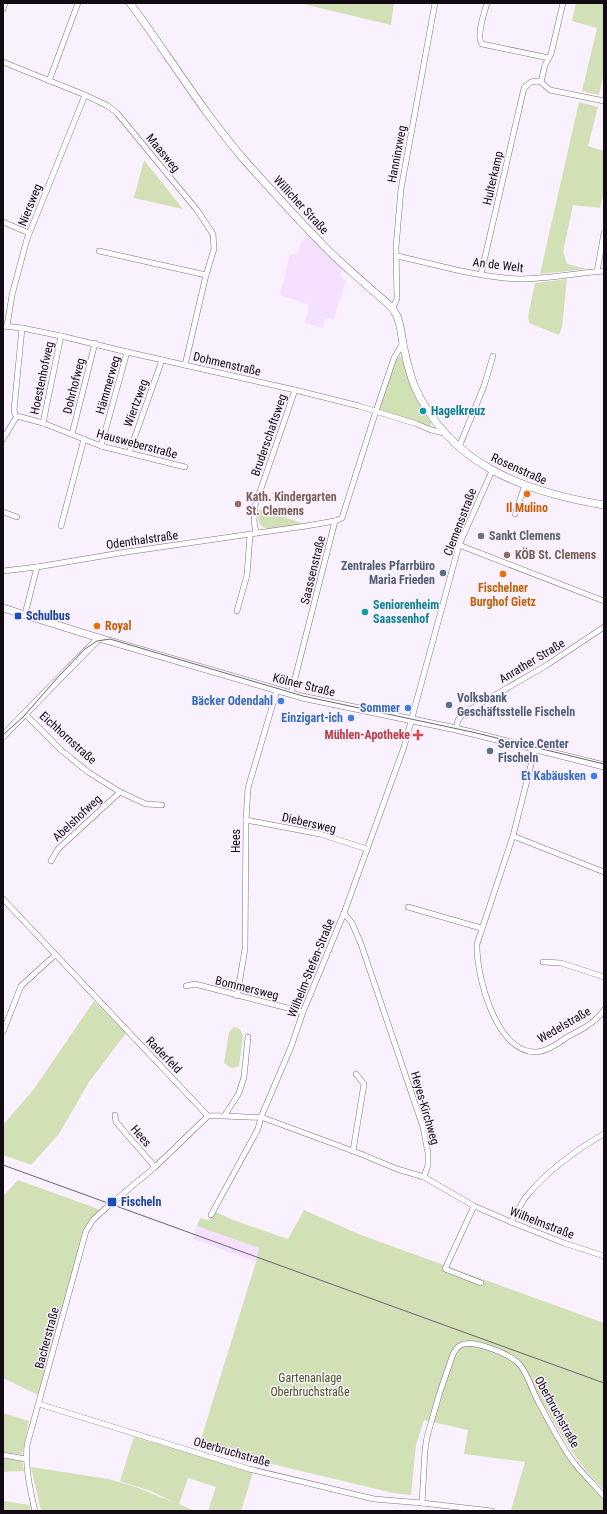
<svg xmlns="http://www.w3.org/2000/svg" width="607" height="1514" font-family="'Roboto Condensed',sans-serif">
	<rect width="100%" height="100%" fill="#faf1fe"/>
	<g fill="#f5e0ff">
		<polygon points="309,234 344,269 339,275 346,281 334,319 326,318 323,328 305,323 309,305 280,295 290,254 297,255 301,242"/>
		<polygon points="197,1226 259,1248 256,1262 193,1239"/>
	</g>
	<g fill="#d1e1b5">
		<polygon points="299,3 394,3 391,25"/>
		<polygon points="576,3 604,3 604,73 599,95 582,91 597,28 572,21"/>
		<polygon points="579,102 598,107 588,146 604,151 604,191 600,208 573,205 563,252 567,264 587,269 540,274"/>
		<polygon points="144,160 183,209 134,198"/>
		<polygon points="567,279 562,327 559,335 529,323 528,316 535,283"/>
		<polygon points="400,356 403,358 417,397 431,421 431,426 428,426 379,409 394,364 397,357"/>
		<path d="M 259,509 L 302,523 L 303,525 C 285,528 252,539 259,509 Z"/>
		<polygon points="94,1001 126,1033 89,1082 59,1134 31,1165 3,1155 3,1125 34,1089"/>
		<path d="M 234,1027 L 240,1029 L 243,1036 L 239,1066 C 233,1069 230,1068 224,1063 L 229,1032 Z"/>
		<polygon points="18,1180 101,1210 85,1228 82,1235 66,1303 38,1395 3,1378 3,1196"/>
		<path d="M 304,1210 L 361,1235 L 604,1323 L 604,1490 C 578,1465 563,1438 545,1407 L 542,1414 L 572,1464 L 604,1498 L 604,1511 L 511,1510 L 525,1462 L 464,1454 L 468,1430 L 424,1420 L 416,1445 L 411,1495 L 393,1493 L 221,1452 L 200,1442 L 256,1262 L 259,1248 L 197,1226 L 200,1218 L 209,1220 L 216,1212 L 233,1220 L 288,1239 Z"/>
		<polygon points="3,1413 29,1421 22,1455 3,1452"/>
		<polygon points="134,1437 253,1472 241,1511 208,1511 216,1487 188,1478 179,1504 195,1511 41,1511 31,1467 109,1479 136,1487 175,1503 151,1491 120,1481"/>
		<polygon points="3,1458 22,1461 24,1471 3,1472"/>
		<polygon points="3,1501 30,1505 31,1511 3,1511"/>
	</g>
	<g fill="none" stroke-linecap="round" stroke-linejoin="round">
		<g stroke="#816e8a" stroke-width="6">
			<g id="street">
				<path d="M 487,3 C 484,13 476,37 482,44 L 549,58"/>
				<polyline points="3,9 5,3"/>
				<polyline points="3,62 85,95 108,106 117,113 197,210 213,234 214,249 206,275 185,365"/>
				<polyline points="49,81 78,3"/>
				<polyline points="541,82 545,65 551,54 563,3"/>
				<polyline points="3,222 29,233"/>
				<polyline points="99,251 206,275"/>
				<path d="M 397,256 C 438,265 480,278 521,279 C 549,279 577,273 604,271"/>
				<polyline points="597,272 604,233"/>
				<polyline points="481,274 524,88 531,82 537,81 541,82 550,90 604,101"/>
				<polyline points="392,309 397,299 396,247 401,189 435,3"/>
				<polyline points="3,326 22,328 61,336 127,352 295,390 359,406 417,424 431,430 444,433"/>
				<polyline points="7,326 12,295 27,239 85,95"/>
				<polyline points="17,416 15,414 14,410 22,328"/>
				<polyline points="43,423 61,336"/>
				<polyline points="72,434 95,343"/>
				<polyline points="3,439 17,416 43,423 101,446 185,467"/>
				<polyline points="101,446 127,352"/>
				<polyline points="459,447 484,386 493,356"/>
				<polyline points="129,453 162,360"/>
				<polyline points="3,512 17,517"/>
				<polyline points="515,514 525,485"/>
				<polyline points="61,526 84,439"/>
				<polyline points="256,533 254,521 255,506 295,390"/>
				<polyline points="459,545 604,601"/>
				<polyline points="3,571 37,567"/>
				<polyline points="237,611 247,575 250,535"/>
				<polyline points="25,614 37,567 120,553 306,526 335,521 342,518 376,411 394,358 403,343"/>
				<polyline points="291,694 335,521"/>
				<polyline points="26,715 61,750 88,772 120,792 146,804 162,805"/>
				<polyline points="456,729 458,720 464,713 547,665 604,627"/>
				<path d="M 535,749 L 513,836 L 477,944 C 476,975 496,1054 537,1052 C 548,1051 559,1043 567,1037 C 581,1030 595,1023 604,1010"/>
				<polyline points="246,820 320,834 367,849"/>
				<polyline points="513,836 604,872"/>
				<polyline points="51,861 58,849 120,792"/>
				<path d="M 3,899 L 208,1116 C 226,1115 244,1118 261,1117 L 361,1154 L 397,1169 L 424,1177 L 474,1206 L 511,1222 L 564,1243 L 604,1256"/>
				<polyline points="408,907 481,928"/>
				<polyline points="344,913 352,923 361,944 423,1127 428,1153 428,1165 424,1177"/>
				<polyline points="543,962 561,963 604,977"/>
				<polyline points="186,986 195,984 303,1012"/>
				<polyline points="237,996 245,949 246,820 248,788 277,690"/>
				<polyline points="3,1032 21,986 55,955"/>
				<polyline points="115,1115 116,1122 155,1167"/>
				<polyline points="225,1115 239,1093 244,1077 248,1037"/>
				<polyline points="353,1151 364,1084 356,1074"/>
				<polyline points="474,1206 445,1269 481,1283"/>
				<polyline points="211,1215 258,1129 261,1117 291,1047 303,1012 344,913 404,747 459,545 492,471"/>
				<path d="M 511,1222 C 515,1214 520,1206 525,1198 C 547,1171 574,1151 604,1134"/>
				<polyline points="39,1404 249,1469 374,1499 422,1503 492,1511"/>
				<polyline points="3,1455 26,1459"/>
				<path d="M 422,1503 L 425,1450 L 427,1437 L 439,1395 L 453,1354 C 455,1350 457,1347 461,1345 C 473,1339 511,1354 520,1365 C 529,1376 532,1391 539,1403 C 550,1423 561,1446 575,1464 C 584,1475 594,1485 604,1496"/>
				<path d="M 35,1511 C 30,1489 25,1468 27,1445 L 86,1231 L 93,1220 L 107,1207 L 155,1167 L 208,1116"/>
			</g>
		</g>
		<g stroke="#816e8a" stroke-width="8">
			<g id="secondary">
				<path d="M 130,3 C 169,56 204,114 247,163 C 274,193 301,223 329,251 C 343,265 359,278 374,292 C 380,297 388,303 393,309 C 400,319 401,332 403,344 C 406,358 409,372 414,385 C 449,465 525,492 604,505"/>
				<polyline points="3,608 99,638 302,697 456,729 604,766"/>
				<polyline points="3,736 99,638"/>
			</g>
		</g>
		<use href="#street" stroke="#fff" stroke-width="5"/>
		<use href="#secondary" stroke="#fff" stroke-width="7"/>
		<g stroke="#6a626e" stroke-width="1">
			<polyline points="3,735 24,716 59,676 85,649 97,641 110,639 303,696 472,732 604,764"/>
			<polyline points="3,1165 604,1383"/>
		</g>
	</g>
	<g fill="#0f9aa8" stroke="#faf1fe" stroke-width="1.5">
		<circle cx="423" cy="411" r="4"/>
		<circle cx="365" cy="612" r="4"/>
	</g>
	<g fill="#e8710a" stroke="#faf1fe" stroke-width="1.5">
		<circle cx="527" cy="494" r="4"/>
		<circle cx="503" cy="574" r="4"/>
		<circle cx="97" cy="626" r="4"/>
	</g>
	<g fill="#8d6e63" stroke="#faf1fe" stroke-width="1.5">
		<circle cx="238" cy="504" r="4"/>
		<circle cx="507" cy="555" r="4"/>
	</g>
	<circle fill="#6b7280" stroke="#faf1fe" stroke-width="1.5" cx="481" cy="536" r="4"/>
	<g fill="#5c6f8a" stroke="#faf1fe" stroke-width="1.5">
		<circle cx="443" cy="573" r="4"/>
		<circle cx="449" cy="705" r="4"/>
		<circle cx="490" cy="751" r="4"/>
	</g>
	<g fill="#1a4fb4" stroke="#faf1fe" stroke-width="1.5">
		<rect x="14" y="612" width="8" height="8" rx="2"/>
		<rect x="107" y="1197" width="10" height="10" rx="2"/>
	</g>
	<g fill="#3f7fe0" stroke="#faf1fe" stroke-width="1.5">
		<circle cx="281" cy="701" r="4"/>
		<circle cx="408" cy="708" r="4"/>
		<circle cx="351" cy="718" r="4"/>
		<circle cx="594" cy="776" r="4"/>
	</g>
	<path fill="#e0444e" stroke="#faf1fe" stroke-width="1.5" d="M416 729h4v4h4v4h-4v4h-4v-4h-4v-4h4z"/>
	<g text-anchor="middle" stroke-width="3" stroke-linejoin="round" paint-order="stroke">
		<g font-size="12" fill="#120b16" stroke="#faf1fe">
			<text transform="translate(163 153) rotate(51)" y="4">Maasweg</text>
			<text transform="translate(397 154) rotate(-79)" y="4">Hanninxweg</text>
			<text transform="translate(493 178) rotate(-77)" y="4">Hulterkamp</text>
			<text transform="translate(30 205) rotate(-68)" y="4">Niersweg</text>
			<text transform="translate(301 205) rotate(47)" y="4">Willicher Straße</text>
			<text transform="translate(498 265) rotate(7)" y="4">An de Welt</text>
			<text transform="translate(227 364) rotate(13)" y="4">Dohmenstraße</text>
			<text transform="translate(42 378) rotate(-78)" y="4">Hoestenhofweg</text>
			<text transform="translate(108 385) rotate(-74)" y="4">Hämmerweg</text>
			<text transform="translate(74 386) rotate(-76)" y="4">Dohrhofweg</text>
			<text transform="translate(136 403) rotate(-70)" y="4">Wiertzweg</text>
			<text transform="translate(269 435) rotate(-71)" y="4">Bruderschaftsweg</text>
			<text transform="translate(137 444) rotate(15)" y="4">Hausweberstraße</text>
			<text transform="translate(519 469) rotate(24)" y="4">Rosenstraße</text>
			<text transform="translate(460 522) rotate(-69)" y="4">Clemensstraße</text>
			<text transform="translate(142 540) rotate(-8)" y="4">Odenthalstraße</text>
			<text transform="translate(313 570) rotate(-76)" y="4">Saassenstraße</text>
			<text transform="translate(532 661) rotate(-31)" y="4">Anrather Straße</text>
			<text transform="translate(304 685) rotate(14)" y="4">Kölner Straße</text>
			<text transform="translate(68 738) rotate(42)" y="4">Eichhornstraße</text>
			<text transform="translate(77 818) rotate(-43)" y="4">Abelshofweg</text>
			<text transform="translate(309 823) rotate(13)" y="4">Diebersweg</text>
			<text transform="translate(236 841) rotate(-90)" y="4">Hees</text>
			<text transform="translate(311 968) rotate(-68)" y="4">Wilhelm-Stefen-Straße</text>
			<text transform="translate(247 988) rotate(14)" y="4">Bommersweg</text>
			<text transform="translate(564 1025) rotate(-30)" y="4">Wedelstraße</text>
			<text transform="translate(164 1055) rotate(46)" y="4">Raderfeld</text>
			<text transform="translate(425 1108) rotate(74)" y="4">Heyes-Kirchweg</text>
			<text transform="translate(141 1136) rotate(49)" y="4">Hees</text>
			<text transform="translate(542 1223) rotate(21)" y="4">Wilhelmstraße</text>
			<text transform="translate(47 1338) rotate(-75)" y="4">Bacherstraße</text>
			<text transform="translate(557 1412) rotate(61)" y="4">Oberbruchstraße</text>
			<text transform="translate(232 1452) rotate(16)" y="4">Oberbruchstraße</text>
		</g>
		<g font-size="12" font-weight="bold" fill="#0d838f" stroke="#faf1fe" text-anchor="start">
			<text x="431" y="415">Hagelkreuz</text>
			<text x="373" y="609">Seniorenheim<tspan x="373" dy="14">Saassenhof</tspan></text>
		</g>
		<g font-size="12" font-weight="bold" fill="#785e54" stroke="#faf1fe" text-anchor="start">
			<text x="246" y="501">Kath. Kindergarten<tspan x="246" dy="14">St. Clemens</tspan></text>
			<text x="515" y="559">KÖB St. Clemens</text>
		</g>
		<g font-size="12" font-weight="bold" fill="#c56008" stroke="#faf1fe">
			<text x="527" y="512">Il Mulino</text>
			<text x="503" y="592">Fischelner<tspan x="503" dy="14">Burghof Gietz</tspan></text>
			<text x="105" y="630" text-anchor="start">Royal</text>
		</g>
		<g font-size="12" font-weight="bold" fill="#5b616d" stroke="#faf1fe" text-anchor="start">
			<text x="489" y="540">Sankt Clemens</text>
		</g>
		<g font-size="12" font-weight="bold" fill="#4e5e75" stroke="#faf1fe" text-anchor="start">
			<text x="435" y="570" text-anchor="end">Zentrales Pfarrbüro<tspan x="435" dy="14">Maria Frieden</tspan></text>
			<text x="457" y="702">Volksbank<tspan x="457" dy="14">Geschäftsstelle Fischeln</tspan></text>
			<text x="498" y="748">Service Center<tspan x="498" dy="14">Fischeln</tspan></text>
		</g>
		<g font-size="12" font-weight="bold" fill="#164399" stroke="#faf1fe" text-anchor="start">
			<text x="26" y="620">Schulbus</text>
			<text x="121" y="1206">Fischeln</text>
		</g>
		<g font-size="12" font-weight="bold" fill="#366cbe" stroke="#faf1fe" text-anchor="end">
			<text x="273" y="705">Bäcker Odendahl</text>
			<text x="400" y="712">Sommer</text>
			<text x="343" y="722">Einzigart-ich</text>
			<text x="586" y="780">Et Kabäusken</text>
		</g>
		<g font-size="12" font-weight="bold" fill="#be3a42" stroke="#faf1fe" text-anchor="end">
			<text x="410" y="739">Mühlen-Apotheke</text>
		</g>
		<g font-size="12" fill="#47591b" stroke="#faf1fe">
			<text x="310" y="1382">Gartenanlage<tspan x="310" dy="14">Oberbruchstraße</tspan></text>
		</g>
	</g>
	<rect width="607" height="1514" fill="none" stroke="#120b16" stroke-width="8"/>
</svg>
